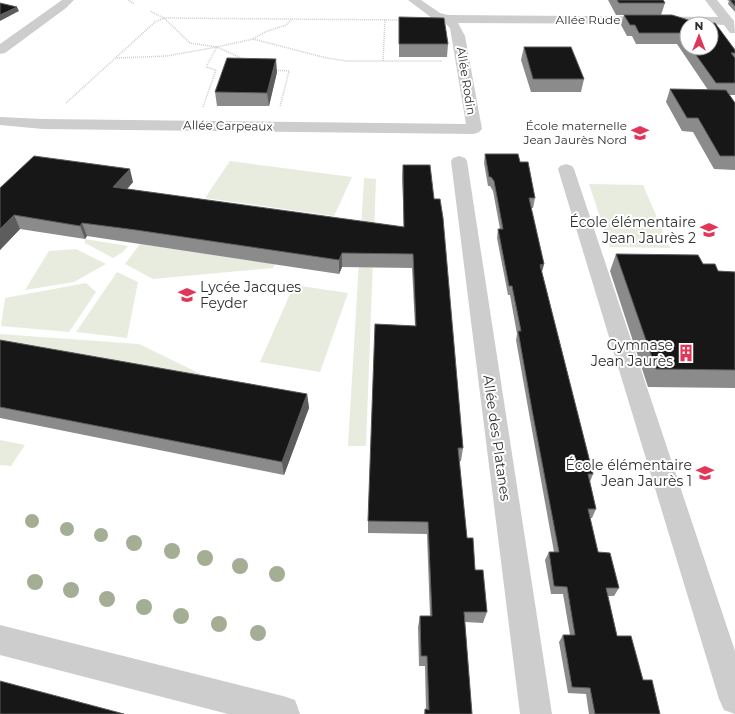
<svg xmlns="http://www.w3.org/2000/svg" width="735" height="714" font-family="Montserrat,sans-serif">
	<rect width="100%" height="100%" fill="#fff"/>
	<g fill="#e7ecde">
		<polygon points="230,161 352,177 334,216 205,198"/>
		<polygon points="364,178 376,179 366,446 348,446"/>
		<polygon points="589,184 643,185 670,248 610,247"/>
		<polygon points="85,239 128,246 123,252 113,258 85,243"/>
		<polygon points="140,244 275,264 273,268 153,279 125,264"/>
		<polygon points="76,249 106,264 74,282 25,290 49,251"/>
		<polygon points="117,272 138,282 127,338 76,332"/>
		<polygon points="86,283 96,292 69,332 1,326 5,298"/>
		<polygon points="294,285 348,293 320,372 260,362"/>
		<polygon points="0,334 139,344 207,377 0,352"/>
		<polygon points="0,440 25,445 11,466 0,465"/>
	</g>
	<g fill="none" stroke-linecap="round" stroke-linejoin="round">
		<g stroke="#cdcdcd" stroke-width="1.5" stroke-dasharray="1 1" stroke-linecap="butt">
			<polyline points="128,0 135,4"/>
			<polyline points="253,39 327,58 346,61 442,61"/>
			<polyline points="217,47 245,60"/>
			<polyline points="117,58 167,56 217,47 190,43 164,18 150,11"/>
			<polyline points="383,61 385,19"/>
			<polyline points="274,70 289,71 280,107"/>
			<polyline points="66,103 155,22 164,18 402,20"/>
			<polyline points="203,107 216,70 206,67 217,47 253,39 265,32 286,25 292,19"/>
		</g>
		<g fill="#cdcdcd" fill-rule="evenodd">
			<polygon points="62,0 74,0 66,8 5,53 0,54 0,44"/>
			<polygon points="408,0 421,0 440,13 448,15 718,17 705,0 717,0 734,21 735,33 730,33 724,25 711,24 458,23 465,36 482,129 479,132 474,134 43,129 0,125 0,117 43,119 466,124 450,28 444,22 432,18"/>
			<polygon points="459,156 465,158 467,161 552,714 520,714 451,161 453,158"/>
			<polygon points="566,164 572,166 574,169 735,651 735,714 724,710 719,699 558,169 560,166"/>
			<polygon points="0,625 283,696 295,700 300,714 228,714 0,655"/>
		</g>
	</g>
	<g fill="#a3ae94">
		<circle cx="32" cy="521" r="7"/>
		<circle cx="67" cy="529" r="7"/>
		<circle cx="101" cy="535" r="7"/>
		<circle cx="134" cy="543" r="8"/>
		<circle cx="172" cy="551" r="8"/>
		<circle cx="205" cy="558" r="8"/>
		<circle cx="240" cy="566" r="8"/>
		<circle cx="277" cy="574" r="8"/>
		<circle cx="35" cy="582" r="8"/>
		<circle cx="71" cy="590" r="8"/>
		<circle cx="107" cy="599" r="8"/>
		<circle cx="144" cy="607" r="8"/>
		<circle cx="181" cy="616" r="8"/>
		<circle cx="219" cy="624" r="8"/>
		<circle cx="258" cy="633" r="8"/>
	</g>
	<g fill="#8b8b8b" fill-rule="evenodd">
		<path d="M 608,0 L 663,0 L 665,3 L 661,15 L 672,15 L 698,23 L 715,23 L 735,50 L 735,95 L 729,95 L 735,103 L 735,170 L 714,169 L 693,132 L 682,131 L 666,102 L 670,89 L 708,90 L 677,44 L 636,44 L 632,36 L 627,36 L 621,25 L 624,15 L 616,15 ZM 687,24 L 711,24 L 711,48 L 687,48 Z"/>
		<polygon points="727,0 735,0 735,12 728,4 729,1"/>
		<polygon points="399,17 448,44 447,57 399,57"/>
		<polygon points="524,47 584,79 581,92 531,92 521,60"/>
		<polygon points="277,72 269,106 217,106 215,92"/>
		<polygon points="485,154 520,162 535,198 533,208 531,208 544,264 542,272 593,474 590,482 596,509 592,518 590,518 598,552 619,588 614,596 608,596 617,636 643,680 660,714 589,714 586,694 568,693 559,642 563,635 570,635 563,594 551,594 545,560 549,552 554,552 530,419 516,340 517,334 510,295 508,295 497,238 498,229 500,229 493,191 490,186 488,186 484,163"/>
		<polygon points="403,165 434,199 463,448 461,461 459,461 467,538 487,612 483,623 465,622 472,714 424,714 425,709 426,710 425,666 419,666 418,627 420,616 430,616 427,534 368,533 368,521 415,326 412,268 342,267 339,274 140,244 87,236 85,239 20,229 0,250 0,188 133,182 127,189 404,227 402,178"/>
		<polygon points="616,254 703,264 718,271 735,272 735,388 648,387 610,271"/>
		<polygon points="0,340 307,394 309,408 284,475 0,418"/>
	</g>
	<g fill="#5d5d5d">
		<polygon points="17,7 19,11 0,21 0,15"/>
		<polygon points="276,59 277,72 269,106 267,93"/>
		<polygon points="130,169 133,182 117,201 113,187"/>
		<polygon points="14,215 20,229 0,250 0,229"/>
		<polygon points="82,223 87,236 85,239 80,226"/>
		<polygon points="342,253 342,267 339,274 339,260"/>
		<polygon points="544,264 541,274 540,265"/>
		<polygon points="307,394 309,408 284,475 282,462"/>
	</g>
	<g fill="#171717" stroke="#5d5d5d">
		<polygon points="617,0 663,0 665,3 619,3"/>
		<polygon points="730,0 735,0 735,6"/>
		<polygon points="0,3 17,7 0,15"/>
		<polygon points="624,15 672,15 698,23 715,23 735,50 735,53 731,53 735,58 735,83 716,83 691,48 711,48 711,24 687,24 687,42 681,33 639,33 635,25 630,25"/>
		<polygon points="399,17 444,18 448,44 399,44"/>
		<polygon points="524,47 571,47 584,79 533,79"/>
		<polygon points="227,58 276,59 267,93 215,92"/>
		<polygon points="670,89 726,90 735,103 735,156 720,156 698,118 687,118"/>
		<polygon points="485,154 518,154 520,162 528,162 535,198 529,198 544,264 540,265 593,474 588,474 596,509 588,509 598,552 610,553 619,588 606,588 617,636 631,636 643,680 652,680 660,714 595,714 590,688 572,687 563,635 575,635 567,587 554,586 549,552 559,552 532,410 518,331 521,331 512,286 509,286 498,229 503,229 494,181 491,177 489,177"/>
		<polygon points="34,156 130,169 113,187 404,227 403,165 430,165 434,199 440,199 443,218 463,448 458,448 467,538 473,538 475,570 483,570 487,612 464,612 472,714 425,714 425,709 429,710 427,656 421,656 420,616 432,616 428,522 368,521 375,324 416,326 413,254 342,253 339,260 136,230 82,223 80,226 14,215 0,229 0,188"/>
		<polygon points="616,254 698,255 703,264 715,264 718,271 735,272 735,370 656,369"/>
		<polygon points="0,340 307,394 282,462 0,407"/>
		<polygon points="0,681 124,714 0,714"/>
	</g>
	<defs>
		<g id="school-bare" transform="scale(1.38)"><path d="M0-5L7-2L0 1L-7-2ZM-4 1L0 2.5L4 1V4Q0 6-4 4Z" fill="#e23658" stroke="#fff" stroke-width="2.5" paint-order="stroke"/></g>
		<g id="building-bare" transform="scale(1.38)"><path d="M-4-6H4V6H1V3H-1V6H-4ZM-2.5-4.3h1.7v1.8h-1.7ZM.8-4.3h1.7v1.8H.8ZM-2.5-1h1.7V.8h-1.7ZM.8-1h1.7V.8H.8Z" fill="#e23658" stroke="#fff" stroke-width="2.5" paint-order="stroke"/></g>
	</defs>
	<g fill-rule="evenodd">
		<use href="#school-bare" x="640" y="133"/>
		<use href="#school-bare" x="709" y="230"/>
		<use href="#school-bare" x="187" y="295"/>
		<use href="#building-bare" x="686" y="353"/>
		<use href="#school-bare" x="705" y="473"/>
	</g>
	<g text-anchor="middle" stroke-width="4" stroke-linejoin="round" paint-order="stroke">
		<g font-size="12" fill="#303030" stroke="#fff">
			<text x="588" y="24">Allée Rude</text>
			<text transform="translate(466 81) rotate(81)" y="4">Allée Rodin</text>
			<text transform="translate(228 126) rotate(1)" y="4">Allée Carpeaux</text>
		</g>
		<g font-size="12" fill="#303030" stroke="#fff" text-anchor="end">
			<text x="627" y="130">École maternelle<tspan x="627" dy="14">Jean Jaurès Nord</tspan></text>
		</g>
		<g font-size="14" fill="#303030" stroke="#fff" text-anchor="end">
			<text x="696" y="227">École élémentaire<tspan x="696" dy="16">Jean Jaurès 2</tspan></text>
			<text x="200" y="292" text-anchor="start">Lycée Jacques<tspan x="200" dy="16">Feyder</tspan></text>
			<text x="673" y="350">Gymnase<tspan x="673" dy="16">Jean Jaurès</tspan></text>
			<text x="692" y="470">École élémentaire<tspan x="692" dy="16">Jean Jaurès 1</tspan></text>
		</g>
		<g font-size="14" fill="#303030" stroke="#fff">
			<text transform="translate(497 438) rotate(82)" y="5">Allée des Platanes</text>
		</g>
	</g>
	<g transform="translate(699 36)"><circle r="19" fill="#ffffff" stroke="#acacac"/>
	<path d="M0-3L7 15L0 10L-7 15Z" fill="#e23658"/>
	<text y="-6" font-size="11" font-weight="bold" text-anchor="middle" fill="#303030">N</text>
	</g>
</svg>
